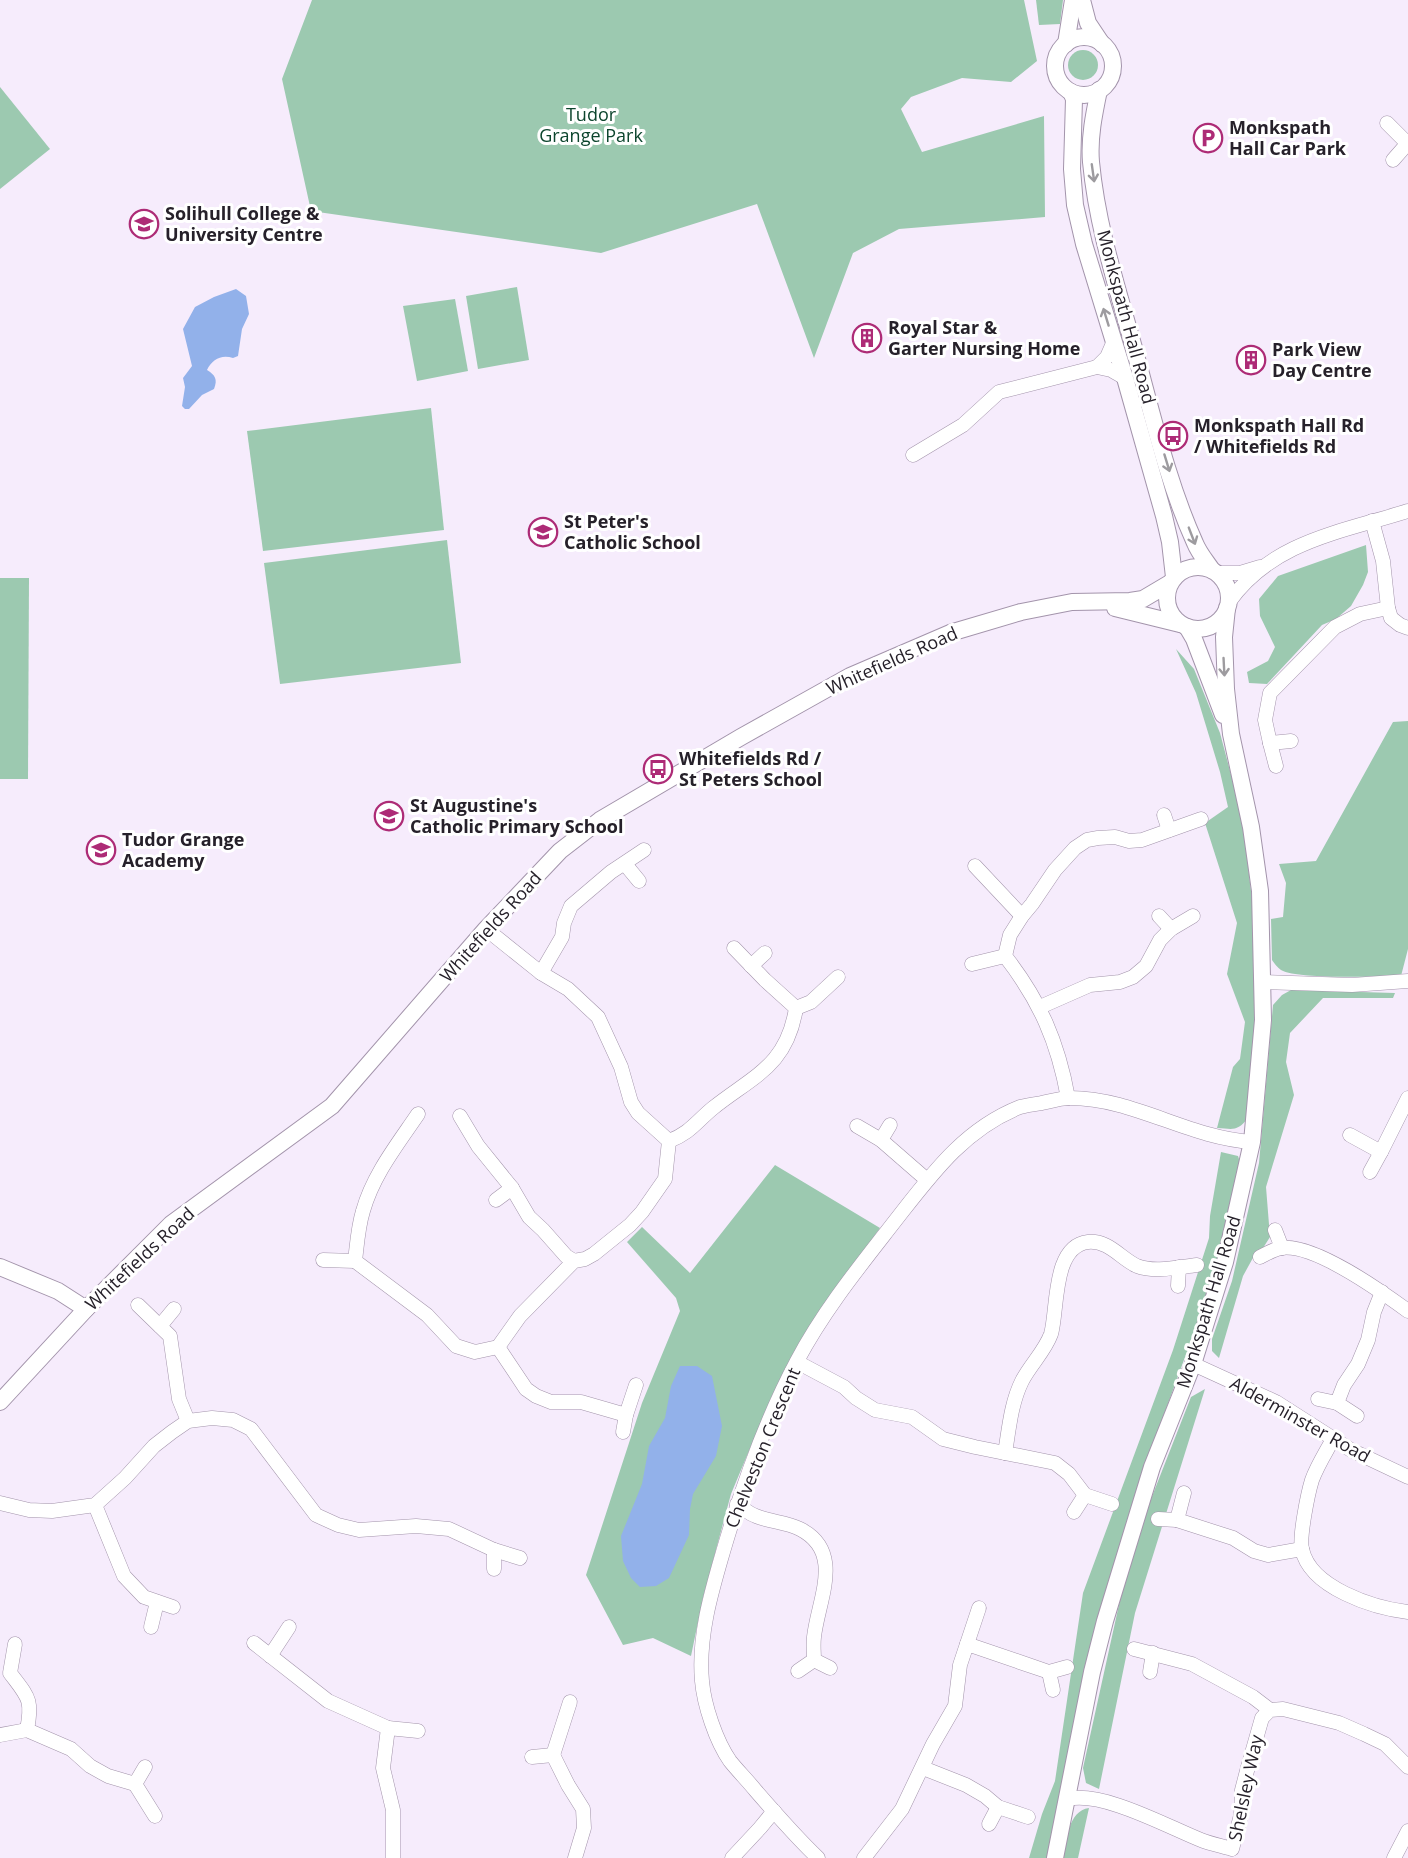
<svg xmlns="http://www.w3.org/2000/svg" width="1408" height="1858" font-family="'Open Sans',sans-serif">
	<rect width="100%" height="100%" fill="#f6ecfc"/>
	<g fill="#9cc9b0">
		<polygon points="312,0 1024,0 1037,61 1011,82 962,78 911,97 901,109 922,152 1044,116 1045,217 899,229 853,253 814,358 757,204 601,253 311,211 282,79"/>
		<polygon points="1036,0 1063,0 1060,24 1039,25"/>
		<circle cx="1083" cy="65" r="15"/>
		<polygon points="0,87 50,149 0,189"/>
		<polygon points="517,287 529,360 478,369 466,296"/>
		<polygon points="455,299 468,371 417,381 403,306"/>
		<polygon points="431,408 444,530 263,551 247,431"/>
		<polygon points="447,540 461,663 280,684 264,563"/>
		<polygon points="1366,545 1368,572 1363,585 1351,606 1336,619 1322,625 1267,684 1249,683 1247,672 1268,661 1275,647 1260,616 1259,599 1278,576"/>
		<polygon points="0,578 29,578 28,779 0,779"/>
		<path d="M 1176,649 L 1194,669 L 1220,733 L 1242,816 L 1255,924 L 1256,1005 L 1248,1118 C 1237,1132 1233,1129 1217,1128 L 1233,1067 L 1240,1059 L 1245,1022 L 1227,974 L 1237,923 L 1205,823 L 1228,807 L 1220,772 L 1196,693 Z"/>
		<path d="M 1408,721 L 1408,949 L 1401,976 C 1378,976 1299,980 1281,970 C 1278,968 1274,963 1272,960 L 1271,919 L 1283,917 L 1286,883 L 1279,864 L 1316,861 L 1393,722 Z"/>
		<polygon points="1291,990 1395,993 1393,998 1323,998 1290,1033 1286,1062 1294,1095 1266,1187 1270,1237 1263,1248 1254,1256 1243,1276 1219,1358 1212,1351 1212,1339 1232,1281 1259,1163 1273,1005 1282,995"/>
		<polygon points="1221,1152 1238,1156 1241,1165 1211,1286 1136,1491 1111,1574 1048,1858 1029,1858 1042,1814 1055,1781 1083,1593 1173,1350 1209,1238 1210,1216"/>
		<polygon points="775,1165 880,1228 802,1339 771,1398 731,1494 703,1598 691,1656 653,1638 623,1645 586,1575 642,1403 680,1311 676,1298 627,1242 642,1227 690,1273"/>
		<polygon points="1205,1389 1135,1613 1099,1789 1086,1783 1083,1768 1120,1600 1151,1499 1191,1397"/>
		<path d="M 1089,1808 L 1078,1858 L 1062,1858 C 1067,1840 1068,1811 1089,1808 Z"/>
	</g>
	<g fill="#92b1ea">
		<path d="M 236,289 L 246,296 L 249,314 L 242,329 L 238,356 L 233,358 C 222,354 212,359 207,370 C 215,375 218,379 214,389 L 202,395 L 189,409 L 185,409 L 182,406 L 185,387 L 183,378 L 192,366 L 183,329 L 195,307 L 214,297 Z"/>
		<polygon points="680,1366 697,1366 712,1376 722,1426 716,1456 693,1494 690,1509 689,1535 669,1578 656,1586 640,1587 631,1578 623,1561 621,1536 642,1484 649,1446 665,1418 671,1386"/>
	</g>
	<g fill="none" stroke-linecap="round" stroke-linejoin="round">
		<g stroke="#a394ab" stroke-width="15">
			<g id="minor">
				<polyline points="1387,123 1408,144"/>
				<polyline points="1393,160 1407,144"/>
				<polyline points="1097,367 1107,357 1114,341"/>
				<polyline points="913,455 963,425 999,392 1097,367 1111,370 1125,378"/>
				<polyline points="1372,521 1383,561 1388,608 1391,618 1400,625 1408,628"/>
				<polyline points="1217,573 1240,573 1260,567"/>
				<path d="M 1229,602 C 1272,541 1342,532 1408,511"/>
				<polyline points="1291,741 1270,743 1265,720 1270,693 1335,627 1360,614 1388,608"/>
				<polyline points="1270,743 1276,766"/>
				<polyline points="1164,815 1169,830"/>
				<polyline points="625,864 639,881"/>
				<polyline points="975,866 1022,916"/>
				<polyline points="1159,916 1171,929"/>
				<polyline points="972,964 1005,956"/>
				<polyline points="751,966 765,953"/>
				<polyline points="541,973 562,937 564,923 571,906 611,872 644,850"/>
				<polyline points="1263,982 1352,985 1408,981"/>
				<polyline points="1040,1007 1090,985 1120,982 1133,977 1146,966 1160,940 1171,929 1193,916"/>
				<polyline points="796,1008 811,1002 838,977"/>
				<path d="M 1068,1098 C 1058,1042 1040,1001 1005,956 L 1010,935 L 1022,916 L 1032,904 L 1055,870 L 1075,848 L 1087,840 L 1098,838 L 1115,837 L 1129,841 L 1142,840 L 1201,819"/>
				<path d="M 418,1114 C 397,1145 373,1175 363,1211 C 358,1227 357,1245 355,1261 L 427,1315 L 456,1346 L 475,1352 L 498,1347 L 520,1316 L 574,1261 L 585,1259 L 594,1254 L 630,1225 L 642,1212 L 665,1179 L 669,1141 L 638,1113 L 631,1102 L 621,1067 L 598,1017 L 568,989 L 541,973 L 486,929"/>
				<polyline points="460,1116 478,1146 512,1188 529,1217 543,1230 566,1256 574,1261"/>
				<polyline points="857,1126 881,1140 927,1180"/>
				<polyline points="1350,1135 1381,1152 1408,1098"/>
				<polyline points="881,1140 890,1125"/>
				<path d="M 669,1141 C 690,1133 696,1122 713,1108 C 753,1076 787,1066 796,1008 L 765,980 L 734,948"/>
				<polyline points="1370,1172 1381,1152"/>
				<polyline points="496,1200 512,1188"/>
				<polyline points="1275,1230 1282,1248"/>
				<path d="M 1260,1257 C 1266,1254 1274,1249 1281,1248 C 1314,1243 1382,1292 1408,1311"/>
				<polyline points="323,1260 355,1261"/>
				<polyline points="1178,1286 1179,1267"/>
				<polyline points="138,1305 170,1336 179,1399 188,1421"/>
				<polyline points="160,1326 174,1309"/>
				<polyline points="498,1347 526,1389 536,1396 551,1402 581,1402 626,1415 636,1385"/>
				<polyline points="797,1362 844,1387 856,1398 875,1410 912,1417 943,1439 975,1447 1055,1463 1069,1474 1085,1495 1112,1504"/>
				<polyline points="1193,1364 1276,1402 1351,1450 1408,1477"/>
				<polyline points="1318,1399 1337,1403"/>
				<polyline points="1357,1416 1337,1403 1344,1385 1358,1364 1368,1340 1374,1312 1382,1292"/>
				<polyline points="623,1432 626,1415"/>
				<path d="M 1333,1439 C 1326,1452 1317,1466 1312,1480 C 1308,1493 1299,1537 1302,1549 C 1310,1588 1374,1608 1408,1612"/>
				<path d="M 1005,1453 C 1009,1429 1011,1403 1022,1381 C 1030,1365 1045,1351 1051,1334 C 1058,1310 1052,1246 1088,1242 C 1109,1240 1121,1259 1137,1266 C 1155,1273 1178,1267 1197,1265"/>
				<polyline points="1184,1493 1177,1520 1233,1538 1254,1551 1268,1555 1302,1549"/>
				<polyline points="0,1503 29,1510 52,1511 95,1505 125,1478 154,1446 172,1432 188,1421 212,1418 233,1420 251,1429 316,1515 338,1525 359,1530 416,1526 449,1529 494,1550 520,1558"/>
				<path d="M 737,1504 C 743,1508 749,1514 756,1516 C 770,1522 786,1522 800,1529 C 845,1552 818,1600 814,1637 C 813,1645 814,1653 814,1660 L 830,1668"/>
				<polyline points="95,1505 124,1576 144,1597 173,1607"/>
				<polyline points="1074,1512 1085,1495"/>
				<polyline points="1158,1519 1177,1520"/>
				<polyline points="494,1550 494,1569"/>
				<polyline points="151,1627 157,1602"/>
				<polyline points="254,1643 328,1701 388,1728 383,1768 393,1810 393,1858"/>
				<path d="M 15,1644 L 10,1673 C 28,1697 33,1699 27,1730"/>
				<polyline points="967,1644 979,1608"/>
				<polyline points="1134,1649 1192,1664 1253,1697 1270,1710"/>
				<polyline points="270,1656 289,1627"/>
				<polyline points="798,1671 814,1660"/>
				<polyline points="1049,1672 1053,1690"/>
				<polyline points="1150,1672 1153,1653"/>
				<polyline points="388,1728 418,1731"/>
				<polyline points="0,1735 27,1730 71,1749 90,1766 108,1776 135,1784 155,1816"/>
				<polyline points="553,1755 570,1702"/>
				<polyline points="532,1757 553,1755 568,1785 583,1809 584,1828 575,1858"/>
				<polyline points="923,1768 966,1785 985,1796 998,1807 1028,1817"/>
				<polyline points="135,1784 145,1767"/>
				<path d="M 1068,1799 C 1103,1791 1166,1826 1201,1840 C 1211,1844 1222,1846 1232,1849 L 1241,1815 L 1242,1790 L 1248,1767 L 1262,1718 L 1270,1710 L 1283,1709 L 1339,1723 L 1364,1734 L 1385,1744 L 1408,1767"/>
				<polyline points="989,1824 998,1807"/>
				<polyline points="732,1858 760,1828 774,1811"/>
				<path d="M 818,1858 C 796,1837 776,1814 756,1791 C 748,1781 738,1771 730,1761 C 716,1741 704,1705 702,1681 C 698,1637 711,1593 723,1552 C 742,1487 765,1421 797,1361 C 824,1310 860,1266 895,1221 C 931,1175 964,1129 1020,1107 C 1027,1105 1035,1104 1042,1103 C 1051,1101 1061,1098 1070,1098 C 1134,1098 1188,1138 1252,1142"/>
				<polyline points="864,1858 902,1809 933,1744 955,1706 960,1665 967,1644 1049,1672 1067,1667"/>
				<polyline points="1394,1858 1408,1831"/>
			</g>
		</g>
		<g stroke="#a394ab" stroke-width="18">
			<g id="tertiary">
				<polyline points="1082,0 1088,23 1102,44"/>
				<circle cx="1084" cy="66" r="29"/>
				<polyline points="1066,44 1073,0"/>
				<path d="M 1099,90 C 1094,114 1089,138 1091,162 C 1097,226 1117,287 1134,348 C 1152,413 1167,481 1195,543 C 1199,553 1206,561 1212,570"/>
				<polyline points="1071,92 1074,99 1072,169 1075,205 1084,244 1125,378 1164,516 1170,542 1174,577"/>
				<circle cx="1198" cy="598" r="31"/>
				<polyline points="1115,608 1180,624"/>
				<polyline points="1187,627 1194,639 1223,715"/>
				<polyline points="0,1267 58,1291 86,1309"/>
				<polyline points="0,1402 86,1309 171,1224 332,1106 486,929 560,851 600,820 741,737 850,676 950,633 1021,612 1072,602 1130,601 1143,599 1170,583"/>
				<polyline points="1055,1858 1092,1672 1105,1621 1152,1467 1193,1364 1225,1262 1252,1142 1263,1020 1260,891 1251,827 1231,734 1226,689 1224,637 1227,608"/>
			</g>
		</g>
		<use href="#minor" stroke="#fff" stroke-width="14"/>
		<use href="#tertiary" stroke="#fff" stroke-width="16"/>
	</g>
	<defs><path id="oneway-shaft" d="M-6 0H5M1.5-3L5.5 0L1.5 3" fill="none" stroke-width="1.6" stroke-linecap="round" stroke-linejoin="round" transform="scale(1.5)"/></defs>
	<g stroke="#9d9b9f">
		<use href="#oneway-shaft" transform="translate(1093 173) rotate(82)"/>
		<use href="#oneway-shaft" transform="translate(1106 317) rotate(-107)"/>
		<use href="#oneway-shaft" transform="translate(1167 463) rotate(73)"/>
		<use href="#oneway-shaft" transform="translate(1192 536) rotate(69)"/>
		<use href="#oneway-shaft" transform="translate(1224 667) rotate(87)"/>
	</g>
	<defs>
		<g id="parking-ring" transform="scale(1.5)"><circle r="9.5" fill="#fff" stroke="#ad2b76" stroke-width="1.5"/><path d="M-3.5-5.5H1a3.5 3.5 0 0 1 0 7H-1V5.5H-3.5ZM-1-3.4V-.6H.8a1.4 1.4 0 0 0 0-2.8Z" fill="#ad2b76"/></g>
		<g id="university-ring" transform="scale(1.5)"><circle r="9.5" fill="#fff" stroke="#ad2b76" stroke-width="1.5"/><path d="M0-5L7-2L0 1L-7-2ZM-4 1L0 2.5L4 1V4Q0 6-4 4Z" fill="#ad2b76"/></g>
		<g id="building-ring" transform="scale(1.5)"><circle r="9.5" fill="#fff" stroke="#ad2b76" stroke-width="1.5"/><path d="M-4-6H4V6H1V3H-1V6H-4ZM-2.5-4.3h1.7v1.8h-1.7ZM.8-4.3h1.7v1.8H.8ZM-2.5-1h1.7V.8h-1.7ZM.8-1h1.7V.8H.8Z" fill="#ad2b76"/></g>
		<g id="bus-ring" transform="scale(1.5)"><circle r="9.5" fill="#fff" stroke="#ad2b76" stroke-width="1.5"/><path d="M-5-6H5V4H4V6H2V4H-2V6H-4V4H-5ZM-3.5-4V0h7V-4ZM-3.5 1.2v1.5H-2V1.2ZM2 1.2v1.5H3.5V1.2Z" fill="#ad2b76"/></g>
		<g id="school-ring" transform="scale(1.5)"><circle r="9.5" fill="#fff" stroke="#ad2b76" stroke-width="1.5"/><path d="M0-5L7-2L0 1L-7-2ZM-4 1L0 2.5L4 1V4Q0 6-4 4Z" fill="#ad2b76"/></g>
	</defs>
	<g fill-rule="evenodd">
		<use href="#parking-ring" x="1208" y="138"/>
		<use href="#university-ring" x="144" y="224"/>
		<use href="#building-ring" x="867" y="338"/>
		<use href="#building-ring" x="1251" y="360"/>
		<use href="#bus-ring" x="1173" y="436"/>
		<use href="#school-ring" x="543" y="532"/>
		<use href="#bus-ring" x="658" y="769"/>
		<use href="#school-ring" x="389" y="816"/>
		<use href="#school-ring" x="101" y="850"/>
	</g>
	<g text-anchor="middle" stroke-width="6" stroke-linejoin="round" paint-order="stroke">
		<g font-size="18" fill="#0c452d" stroke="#fff">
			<text x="591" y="121">Tudor<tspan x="591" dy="21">Grange Park</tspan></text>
		</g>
		<g font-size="18" font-weight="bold" fill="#26212a" stroke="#fff" text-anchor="start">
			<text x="1229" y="134">Monkspath<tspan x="1229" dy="21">Hall Car Park</tspan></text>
			<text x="165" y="220">Solihull College &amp;<tspan x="165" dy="21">University Centre</tspan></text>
			<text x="888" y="334">Royal Star &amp;<tspan x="888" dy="21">Garter Nursing Home</tspan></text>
			<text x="1272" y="356">Park View<tspan x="1272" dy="21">Day Centre</tspan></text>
			<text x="1194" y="432">Monkspath Hall Rd<tspan x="1194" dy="21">/ Whitefields Rd</tspan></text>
			<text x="564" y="528">St Peter's<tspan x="564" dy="21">Catholic School</tspan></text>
			<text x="679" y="765">Whitefields Rd /<tspan x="679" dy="21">St Peters School</tspan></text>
			<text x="410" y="812">St Augustine's<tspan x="410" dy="21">Catholic Primary School</tspan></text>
			<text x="122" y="846">Tudor Grange<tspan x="122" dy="21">Academy</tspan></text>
		</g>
		<g font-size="18" fill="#26212a" stroke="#fff">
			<text transform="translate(1126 317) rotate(75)" y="6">Monkspath Hall Road</text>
			<text transform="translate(892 661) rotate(-24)" y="6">Whitefields Road</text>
			<text transform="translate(491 927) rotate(-48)" y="6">Whitefields Road</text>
			<text transform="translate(140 1259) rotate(-43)" y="6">Whitefields Road</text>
			<text transform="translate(1209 1302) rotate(-73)" y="6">Monkspath Hall Road</text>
			<text transform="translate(1300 1420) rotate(29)" y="6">Alderminster Road</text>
			<text transform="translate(763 1448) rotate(-68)" y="6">Chelveston Crescent</text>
			<text transform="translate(1246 1788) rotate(-78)" y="6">Shelsley Way</text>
		</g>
	</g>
</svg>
